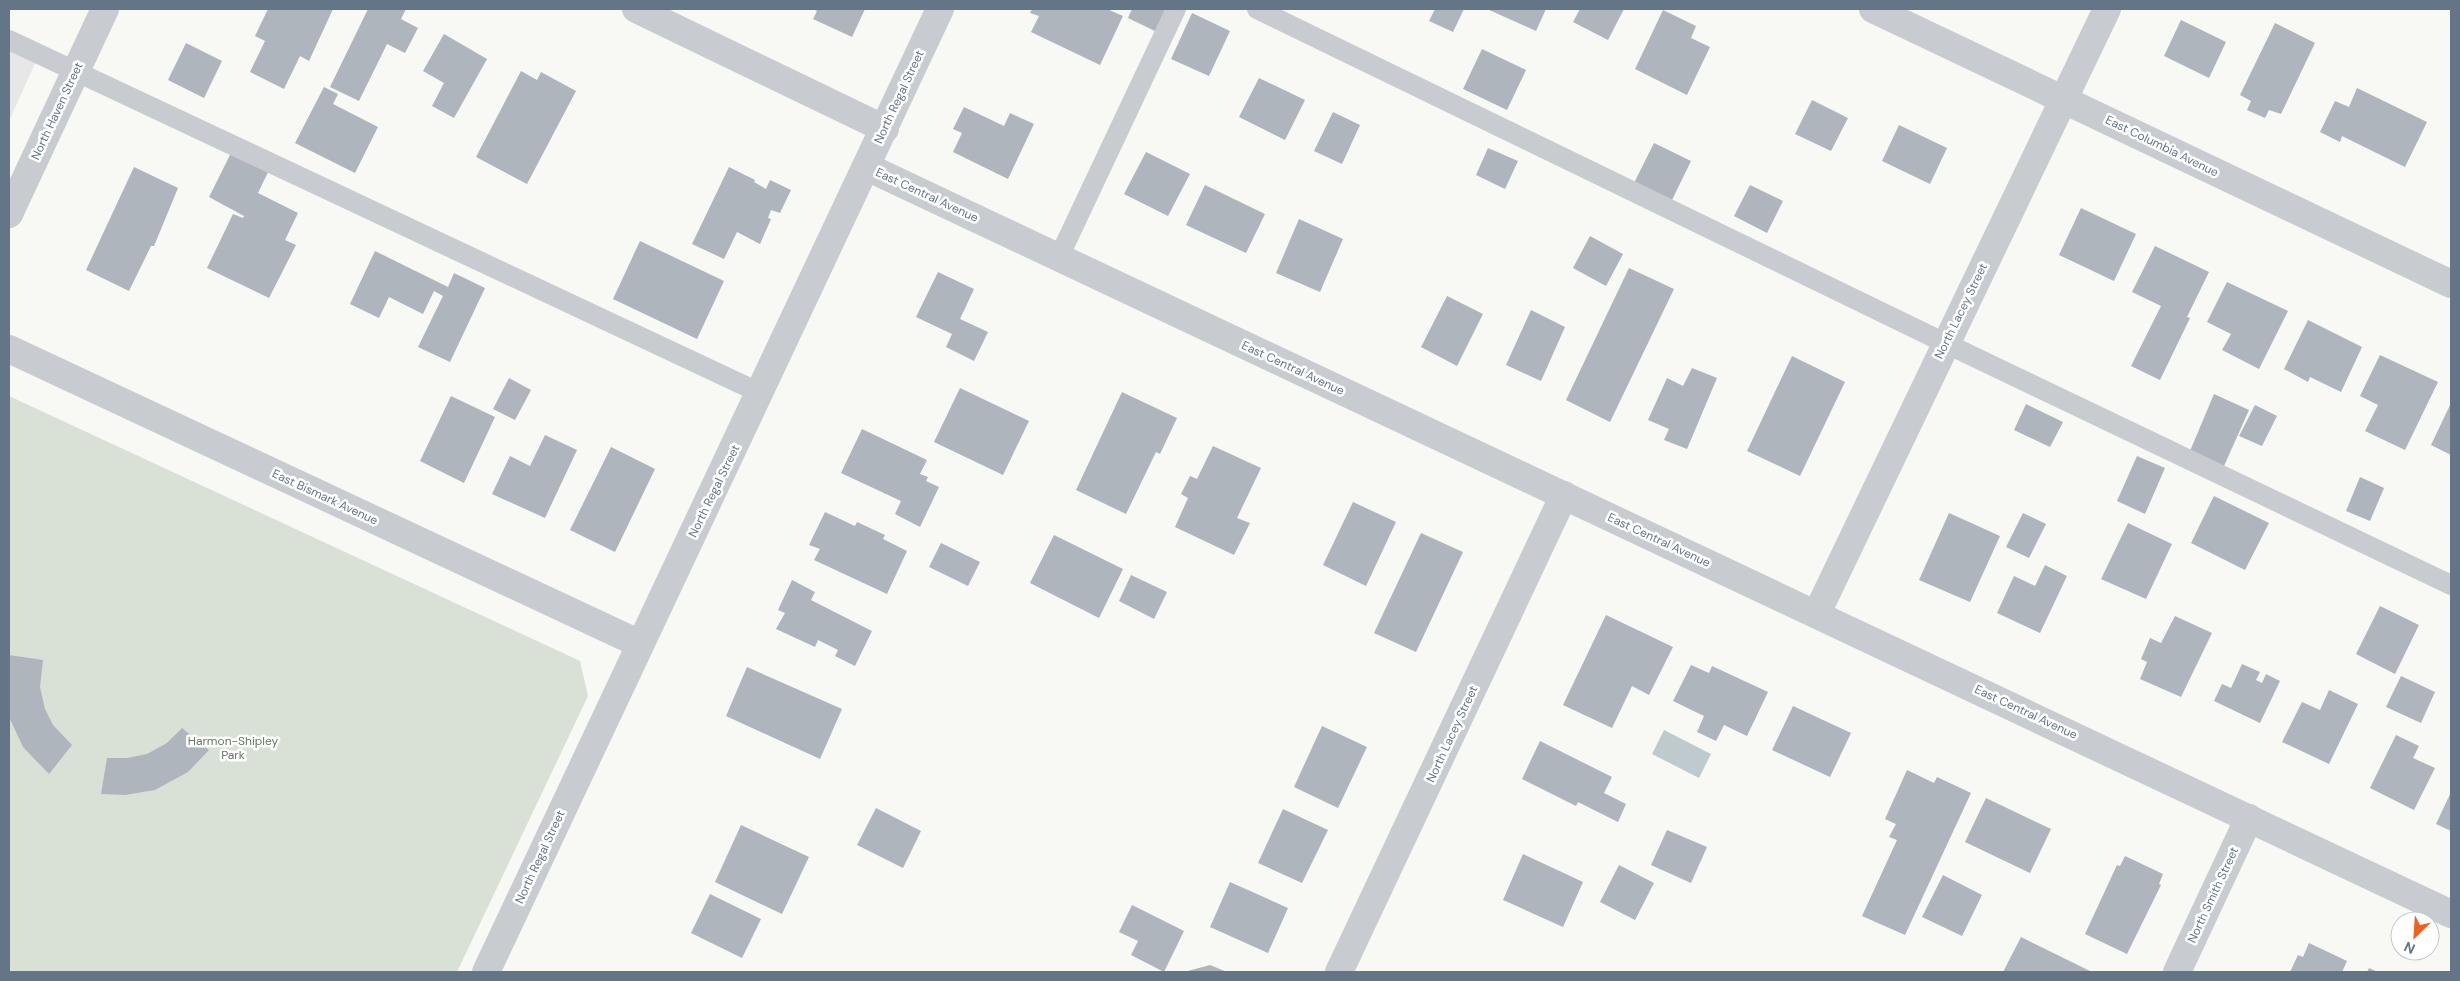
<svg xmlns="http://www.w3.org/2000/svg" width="2460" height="981" font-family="'DM Sans',sans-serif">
	<rect width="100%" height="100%" fill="#f8f8f5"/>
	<polygon fill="#e6e7e6" points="9,48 36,61 9,121"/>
	<polygon fill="#d9e0d6" points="9,396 580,661 588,696 457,972 9,972"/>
	<polygon fill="#bfcacf" points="1664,730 1711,754 1699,778 1652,754"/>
	<g fill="#aeb5bc">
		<polygon points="268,9 333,9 309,61 300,56 284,89 250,72 265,41 255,36"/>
		<polygon points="368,9 406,9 401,19 418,28 405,53 387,44 359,101 330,87"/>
		<polygon points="813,9 865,9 852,37 813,19 817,11"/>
		<polygon points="1032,9 1107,9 1123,16 1100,65 1031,32 1039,16 1030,13"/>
		<polygon points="1132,9 1171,9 1159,33 1128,18"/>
		<polygon points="1435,9 1464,9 1453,32 1429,21"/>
		<polygon points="1487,9 1546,9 1536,31"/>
		<polygon points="1580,9 1624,9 1608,40 1573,22"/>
		<polygon points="1663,10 1696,26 1691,38 1710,47 1687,95 1635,69"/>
		<polygon points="1192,13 1230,31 1209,76 1171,59"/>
		<polygon points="2181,20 2226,42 2209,78 2164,56"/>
		<polygon points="2275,23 2315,43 2281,114 2269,110 2265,118 2247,110 2251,101 2240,95"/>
		<polygon points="444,34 487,59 454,118 432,106 444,83 423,71"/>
		<polygon points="186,43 222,61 204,98 168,80"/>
		<polygon points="1482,49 1526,70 1507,110 1463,89"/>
		<polygon points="521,71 537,80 541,72 576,91 527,184 476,157"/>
		<polygon points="1259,78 1305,100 1285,140 1239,117"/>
		<polygon points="324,87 338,94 333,104 378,127 355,173 295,143"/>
		<polygon points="2357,88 2427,122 2405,167 2342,136 2340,142 2320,132 2335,101 2349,107"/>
		<polygon points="1812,100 1848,118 1831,151 1795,134"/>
		<polygon points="964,107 1004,126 1010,113 1034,124 1008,179 953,152 962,133 953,129"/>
		<polygon points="1333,112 1360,125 1342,164 1314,151"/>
		<polygon points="1899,125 1947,148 1930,184 1882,161"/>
		<polygon points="1654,143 1691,161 1671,202 1634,183"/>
		<polygon points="1488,148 1518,161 1505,189 1476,175"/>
		<polygon points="232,151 269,170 258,193 298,213 285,240 296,245 269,298 207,268 233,214 243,218 244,216 209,197"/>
		<polygon points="1146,152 1190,174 1168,216 1124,194"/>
		<polygon points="134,167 178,188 154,246 151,246 129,291 86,270"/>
		<polygon points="729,167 755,180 754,182 766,189 770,180 791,190 780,213 771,210 768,218 771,219 760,244 737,232 724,259 692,244"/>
		<polygon points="1205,185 1265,214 1246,253 1186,225"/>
		<polygon points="1750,185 1783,201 1767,233 1734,216"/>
		<polygon points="2081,208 2136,234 2114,281 2059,255"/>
		<polygon points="1299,219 1343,239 1320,292 1276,273"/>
		<polygon points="1590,236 1623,254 1606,286 1573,268"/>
		<polygon points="640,241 724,281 697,339 613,299"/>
		<polygon points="2155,246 2209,272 2187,317 2190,318 2160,380 2131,366 2161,306 2132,292"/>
		<polygon points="375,251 448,287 454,273 485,288 450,362 418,347 443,296 434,291 423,314 389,297 379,318 350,304"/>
		<polygon points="1629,268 1674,289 1610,422 1566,400"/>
		<polygon points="938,272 974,289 960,319 988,332 974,361 946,347 952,334 916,317"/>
		<polygon points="2227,282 2288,311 2259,369 2222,350 2231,334 2207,322"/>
		<polygon points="1447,296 1483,314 1457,366 1421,347"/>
		<polygon points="1531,310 1565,327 1541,381 1506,365"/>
		<polygon points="2308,320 2362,347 2341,392 2310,377 2308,382 2284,369"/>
		<polygon points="2380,355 2438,382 2405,450 2365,431 2378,405 2360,396"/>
		<polygon points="1792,356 1845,382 1800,476 1747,451"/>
		<polygon points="1692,368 1717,378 1687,449 1664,440 1669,429 1648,420 1667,378 1683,386"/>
		<polygon points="509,378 531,390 515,420 493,409"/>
		<polygon points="960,388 1029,421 1003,475 934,442"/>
		<polygon points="1122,392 1177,418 1160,454 1156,452 1126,514 1076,490"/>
		<polygon points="2214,394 2249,410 2224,466 2190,451"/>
		<polygon points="451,396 495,417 464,483 420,461"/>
		<polygon points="2451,403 2451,455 2431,445"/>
		<polygon points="2026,404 2063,422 2050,447 2014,430"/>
		<polygon points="2255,405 2277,416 2262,446 2239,436"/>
		<polygon points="862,429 927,460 920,474 928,477 926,481 939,487 920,527 895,514 901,501 841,473"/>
		<polygon points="545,435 577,450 545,518 492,494 510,456 530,466"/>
		<polygon points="1213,446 1261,468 1237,518 1250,523 1234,555 1175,527 1188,498 1181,494 1190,476 1197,479"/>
		<polygon points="611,447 655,469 615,552 570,530"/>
		<polygon points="2137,456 2165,468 2145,514 2117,501"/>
		<polygon points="2360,477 2384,488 2370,521 2346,511"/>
		<polygon points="2214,496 2269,523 2245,570 2191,543"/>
		<polygon points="1353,502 1396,522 1366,586 1323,565"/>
		<polygon points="825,512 855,526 857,522 885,535 883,539 907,551 887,594 814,560 820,549 809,545"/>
		<polygon points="1949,513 2000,536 1970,602 1919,580"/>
		<polygon points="2023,513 2046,524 2029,558 2006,547"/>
		<polygon points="2128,523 2172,544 2146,599 2101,579"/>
		<polygon points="1421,533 1463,552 1416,652 1374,633"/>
		<polygon points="1054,535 1123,569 1099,618 1030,583"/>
		<polygon points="941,543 980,562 968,586 929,567"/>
		<polygon points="2045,565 2067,576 2040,633 1997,613 2014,576 2035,586"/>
		<polygon points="1131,575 1167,592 1154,619 1119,601"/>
		<polygon points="792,580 815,592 811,600 872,631 855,666 835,656 838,650 818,640 815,647 776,629 785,613 778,610"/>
		<polygon points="2380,606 2419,625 2395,674 2356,654"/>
		<polygon points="1606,615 1673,647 1649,695 1632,686 1612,728 1563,705"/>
		<polygon points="2175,616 2212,633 2181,697 2140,679 2147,662 2141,659 2150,638 2161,643"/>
		<polygon points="9,655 43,660 40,687 45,709 53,725 72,745 49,774 23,747 10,719"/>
		<polygon points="2242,664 2260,672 2256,680 2262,683 2266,674 2280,681 2260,723 2214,701 2222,684 2231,688"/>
		<polygon points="1691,665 1709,673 1712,666 1768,692 1747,736 1724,725 1716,741 1697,732 1704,716 1673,701"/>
		<polygon points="747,667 842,709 820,759 726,716"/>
		<polygon points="2401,676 2435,692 2421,723 2386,707"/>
		<polygon points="2329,690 2358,704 2329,764 2282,742 2302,702 2320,710"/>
		<polygon points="1793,706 1851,733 1830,777 1772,750"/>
		<polygon points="1322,726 1367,747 1338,808 1294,787"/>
		<polygon points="182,728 209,750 188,772 155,790 125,795 101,794 107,758 127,758 147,754 167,743"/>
		<polygon points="2396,735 2419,746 2413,758 2435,768 2414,810 2370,788"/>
		<polygon points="1540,741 1612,777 1604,793 1626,804 1618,822 1578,802 1576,806 1522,779"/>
		<polygon points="1907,770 1934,783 1937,777 1971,793 1905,935 1862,916 1897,840 1889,837 1896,824 1885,819"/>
		<polygon points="2451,792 2451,831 2436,824"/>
		<polygon points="1986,798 2051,829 2030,873 1965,842"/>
		<polygon points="876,808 921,831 903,868 857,845"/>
		<polygon points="1283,809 1328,830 1302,883 1258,863"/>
		<polygon points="741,825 809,857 782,914 715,882"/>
		<polygon points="1667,830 1707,847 1691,883 1651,865"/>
		<polygon points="1523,854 1583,882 1563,927 1503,900"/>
		<polygon points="2125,856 2163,874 2159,884 2161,885 2127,954 2085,934 2117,865 2120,866"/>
		<polygon points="1619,865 1654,883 1635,920 1600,902"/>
		<polygon points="1943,875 1982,895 1962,936 1922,917"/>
		<polygon points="1230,882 1288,908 1268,953 1210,927"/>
		<polygon points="710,894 761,919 742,958 691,933"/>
		<polygon points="1132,905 1184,931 1164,972 1131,955 1138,941 1119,932"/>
		<polygon points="2021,937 2092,972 2003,972"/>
		<polygon points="2309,943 2347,961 2342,972 2290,972 2298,955 2303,957"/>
		<polygon points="1210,965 1227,972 1184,972"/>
		<polygon points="2369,968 2378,972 2367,972"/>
	</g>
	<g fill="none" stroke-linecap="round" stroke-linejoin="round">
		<g stroke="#c8cbcf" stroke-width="20">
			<polyline points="1257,9 1945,343 2451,585"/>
			<polyline points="9,40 760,393"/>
			<polyline points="1059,257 1176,9"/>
		</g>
		<g stroke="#c8cbcf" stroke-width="28">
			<polyline points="636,9 885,129"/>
			<polyline points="1873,9 2451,284"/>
			<polyline points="867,167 2451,914"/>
			<polyline points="9,214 105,9"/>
			<polyline points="9,349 640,644"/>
			<polyline points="1817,613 2107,9"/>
			<polyline points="486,972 940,9"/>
			<polyline points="1339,972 1564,495"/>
			<polyline points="2177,972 2249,818"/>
		</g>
	</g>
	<g text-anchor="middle" stroke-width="5" stroke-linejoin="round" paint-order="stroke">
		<g font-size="12" fill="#657588" stroke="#fff">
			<text transform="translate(899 97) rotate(-65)" y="4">North Regal Street</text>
			<text transform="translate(57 111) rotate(-65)" y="4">North Haven Street</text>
			<text transform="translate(2162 146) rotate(26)" y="4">East Columbia Avenue</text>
			<text transform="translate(927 195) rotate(25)" y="4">East Central Avenue</text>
			<text transform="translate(1961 311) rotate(-64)" y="4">North Lacey Street</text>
			<text transform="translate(1293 368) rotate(25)" y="4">East Central Avenue</text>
			<text transform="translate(714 491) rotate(-64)" y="4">North Regal Street</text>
			<text transform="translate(325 497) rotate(25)" y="4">East Bismark Avenue</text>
			<text transform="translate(1659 540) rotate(25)" y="4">East Central Avenue</text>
			<text transform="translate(2026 712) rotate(25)" y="4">East Central Avenue</text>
			<text transform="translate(1452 734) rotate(-65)" y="4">North Lacey Street</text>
			<text transform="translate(540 857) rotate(-65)" y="4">North Regal Street</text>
			<text transform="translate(2213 895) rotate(-65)" y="4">North Smith Street</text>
		</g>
		<g font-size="12" fill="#647961" stroke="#fff">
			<text x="233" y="745">Harmon-Shipley<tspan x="233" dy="14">Park</tspan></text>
		</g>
	</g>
	<rect width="2460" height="981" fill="none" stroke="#657588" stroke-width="20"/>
	<g transform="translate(2415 936) rotate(205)"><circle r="24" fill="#ffffff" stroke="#c1c8cf"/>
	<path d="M0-4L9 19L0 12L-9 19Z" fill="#ec6221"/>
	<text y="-8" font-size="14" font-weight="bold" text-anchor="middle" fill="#657588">N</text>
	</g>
</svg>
